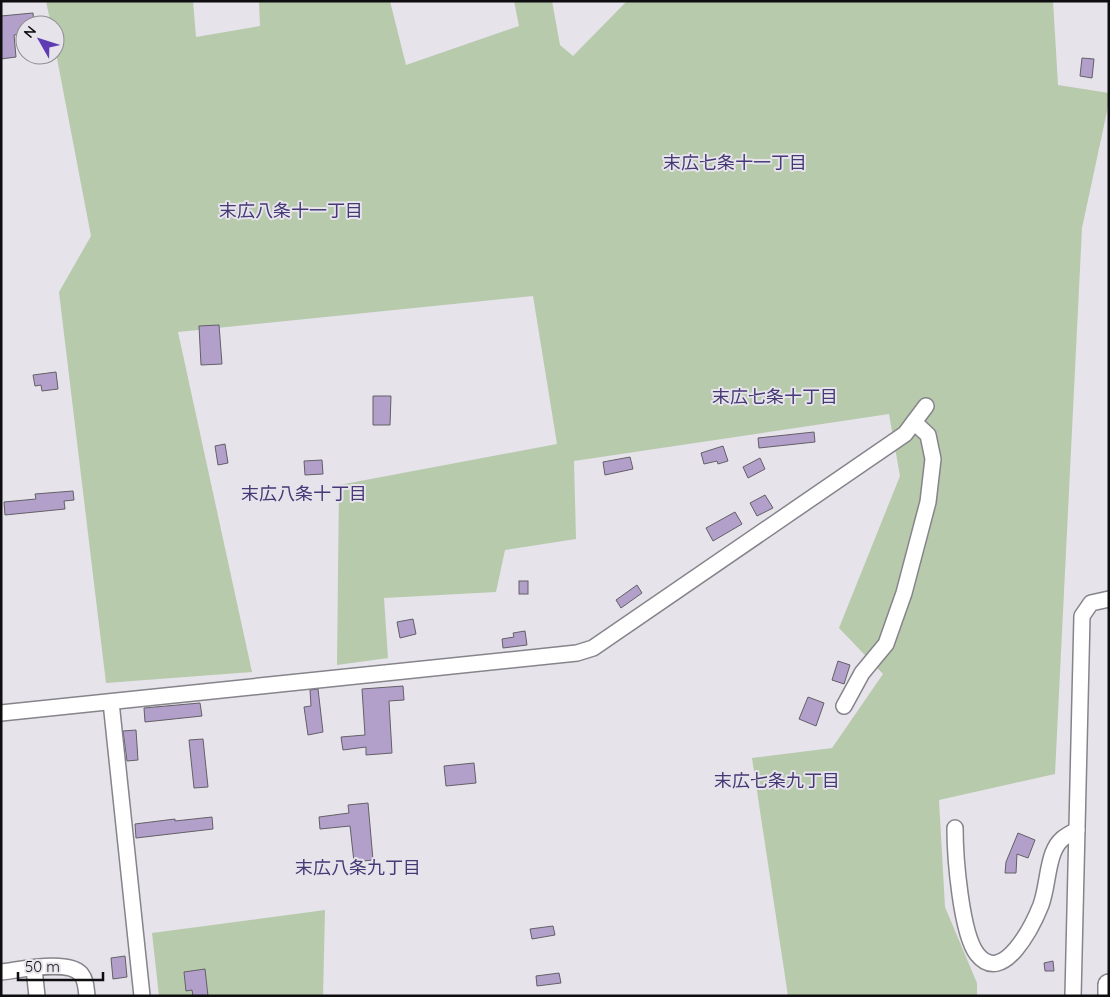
<svg xmlns="http://www.w3.org/2000/svg" width="1110" height="997" font-family="Quicksand,'Noto Sans JP',sans-serif">
	<rect width="100%" height="100%" fill="#e6e3eb"/>
	<g fill="#b7caac">
		<polygon points="46,1 193,1 196,37 260,26 259,1 390,1 406,65 519,26 514,1 552,1 560,45 573,56 627,1 1053,1 1058,85 1109,93 1109,102 1082,228 1055,774 939,800 945,907 977,983 977,996 788,996 752,758 832,748 883,674 839,628 900,476 889,414 574,461 576,539 505,550 496,592 384,598 388,658 337,665 339,485 557,444 533,296 178,332 252,672 106,683 59,292 91,236 55,48 55,25 51,25"/>
		<polygon points="325,910 323,996 159,996 152,933"/>
	</g>
	<g fill="#b2a0ca" stroke="#636067">
		<polygon points="33,13 34,25 25,25 25,34 14,35 16,57 1,59 1,16"/>
		<polygon points="1082,58 1094,59 1092,78 1080,76"/>
		<polygon points="219,325 222,364 201,365 199,326"/>
		<polygon points="56,372 58,389 42,391 41,385 35,386 33,375"/>
		<polygon points="373,396 391,396 390,425 373,425"/>
		<polygon points="814,432 815,442 759,448 758,438"/>
		<polygon points="225,444 228,463 218,465 215,446"/>
		<polygon points="723,446 728,461 718,464 717,461 704,464 701,453"/>
		<polygon points="630,457 633,469 605,475 603,462"/>
		<polygon points="760,458 765,469 748,478 743,467"/>
		<polygon points="322,460 323,474 305,475 304,461"/>
		<polygon points="73,491 74,500 64,501 65,509 5,515 4,502 36,499 35,494"/>
		<polygon points="765,495 773,508 757,516 750,503"/>
		<polygon points="735,512 742,524 713,541 706,528"/>
		<rect x="519" y="581" width="9" height="13"/>
		<polygon points="637,585 642,593 621,608 616,600"/>
		<polygon points="413,619 416,634 400,638 397,622"/>
		<polygon points="525,631 527,645 503,648 502,639 514,637 513,633"/>
		<polygon points="838,661 850,665 844,684 832,680"/>
		<polygon points="403,686 404,700 389,701 392,753 366,755 366,747 343,750 341,737 365,735 362,689"/>
		<polygon points="318,689 323,732 308,735 304,707 311,706 310,690"/>
		<polygon points="808,697 824,703 816,726 799,719"/>
		<polygon points="200,703 202,716 145,722 144,708"/>
		<polygon points="136,730 138,760 127,761 123,731"/>
		<polygon points="203,739 208,787 194,788 189,740"/>
		<polygon points="474,763 476,783 446,786 444,766"/>
		<polygon points="368,803 373,860 354,862 350,826 320,829 319,817 349,813 348,805"/>
		<polygon points="212,817 213,829 136,838 135,824 175,819 175,821"/>
		<polygon points="1018,833 1035,840 1028,858 1017,854 1016,873 1005,873 1006,862"/>
		<polygon points="553,926 555,935 532,939 530,929"/>
		<polygon points="125,956 127,977 113,979 111,958"/>
		<polygon points="1053,961 1054,971 1045,971 1044,963"/>
		<polygon points="205,969 208,996 193,996 192,990 186,991 184,972"/>
		<polygon points="559,973 561,983 537,986 536,976"/>
	</g>
	<g fill="none" stroke-linecap="round" stroke-linejoin="round">
		<g stroke="#86848b" stroke-width="18">
			<g id="minor">
				<polyline points="111,702 142,996"/>
				<polyline points="844,706 862,673 886,644 904,593 928,502 933,459 928,435 914,422"/>
				<polyline points="1,713 577,653 593,648 905,434 926,406"/>
				<path d="M 955,828 C 955,857 961,933 977,954 C 1003,987 1033,925 1041,905 C 1047,888 1047,869 1053,853 C 1058,840 1065,836 1077,830"/>
				<polyline points="34,969 37,996"/>
				<path d="M 1,972 C 20,970 68,959 81,974 C 86,980 86,988 87,996"/>
				<polyline points="1073,996 1082,616 1091,603 1109,599"/>
			</g>
		</g>
		<g stroke="#86848b" stroke-width="24">
			<polyline id="highway" points="1109,996 1109,985"/>
		</g>
		<use href="#minor" stroke="#fff" stroke-width="15"/>
		<use href="#highway" stroke="#fff" stroke-width="21"/>
	</g>
	<g text-anchor="middle" stroke-width="4" stroke-linejoin="round" paint-order="stroke">
		<g font-size="18" fill="#453976" stroke="#e6e3eb">
			<text x="735" y="169">末広七条十一丁目</text>
			<text x="291" y="217">末広八条十一丁目</text>
			<text x="775" y="403">末広七条十丁目</text>
			<text x="304" y="500">末広八条十丁目</text>
			<text x="777" y="787">末広七条九丁目</text>
			<text x="358" y="874">末広八条九丁目</text>
		</g>
	</g>
	<rect width="1110" height="997" fill="none" stroke="#0e0d0f" stroke-width="5"/>
	<g transform="translate(40 40) rotate(309)"><circle r="24" fill="#e6e3eb" stroke="#908d93"/>
	<path d="M0-4L9 19L0 12L-9 19Z" fill="#5d3cb4"/>
	<text y="-8" font-size="14" font-weight="bold" text-anchor="middle" fill="#0e0d0f">N</text>
	</g>
	<path d="M18 972v8h85v-8" fill="none" stroke="#0e0d0f" stroke-width="2.5"/>
	<text x="25" y="972" font-size="15" fill="#0e0d0f" stroke="#e6e3eb" stroke-width="4" paint-order="stroke">50 m</text>
</svg>
